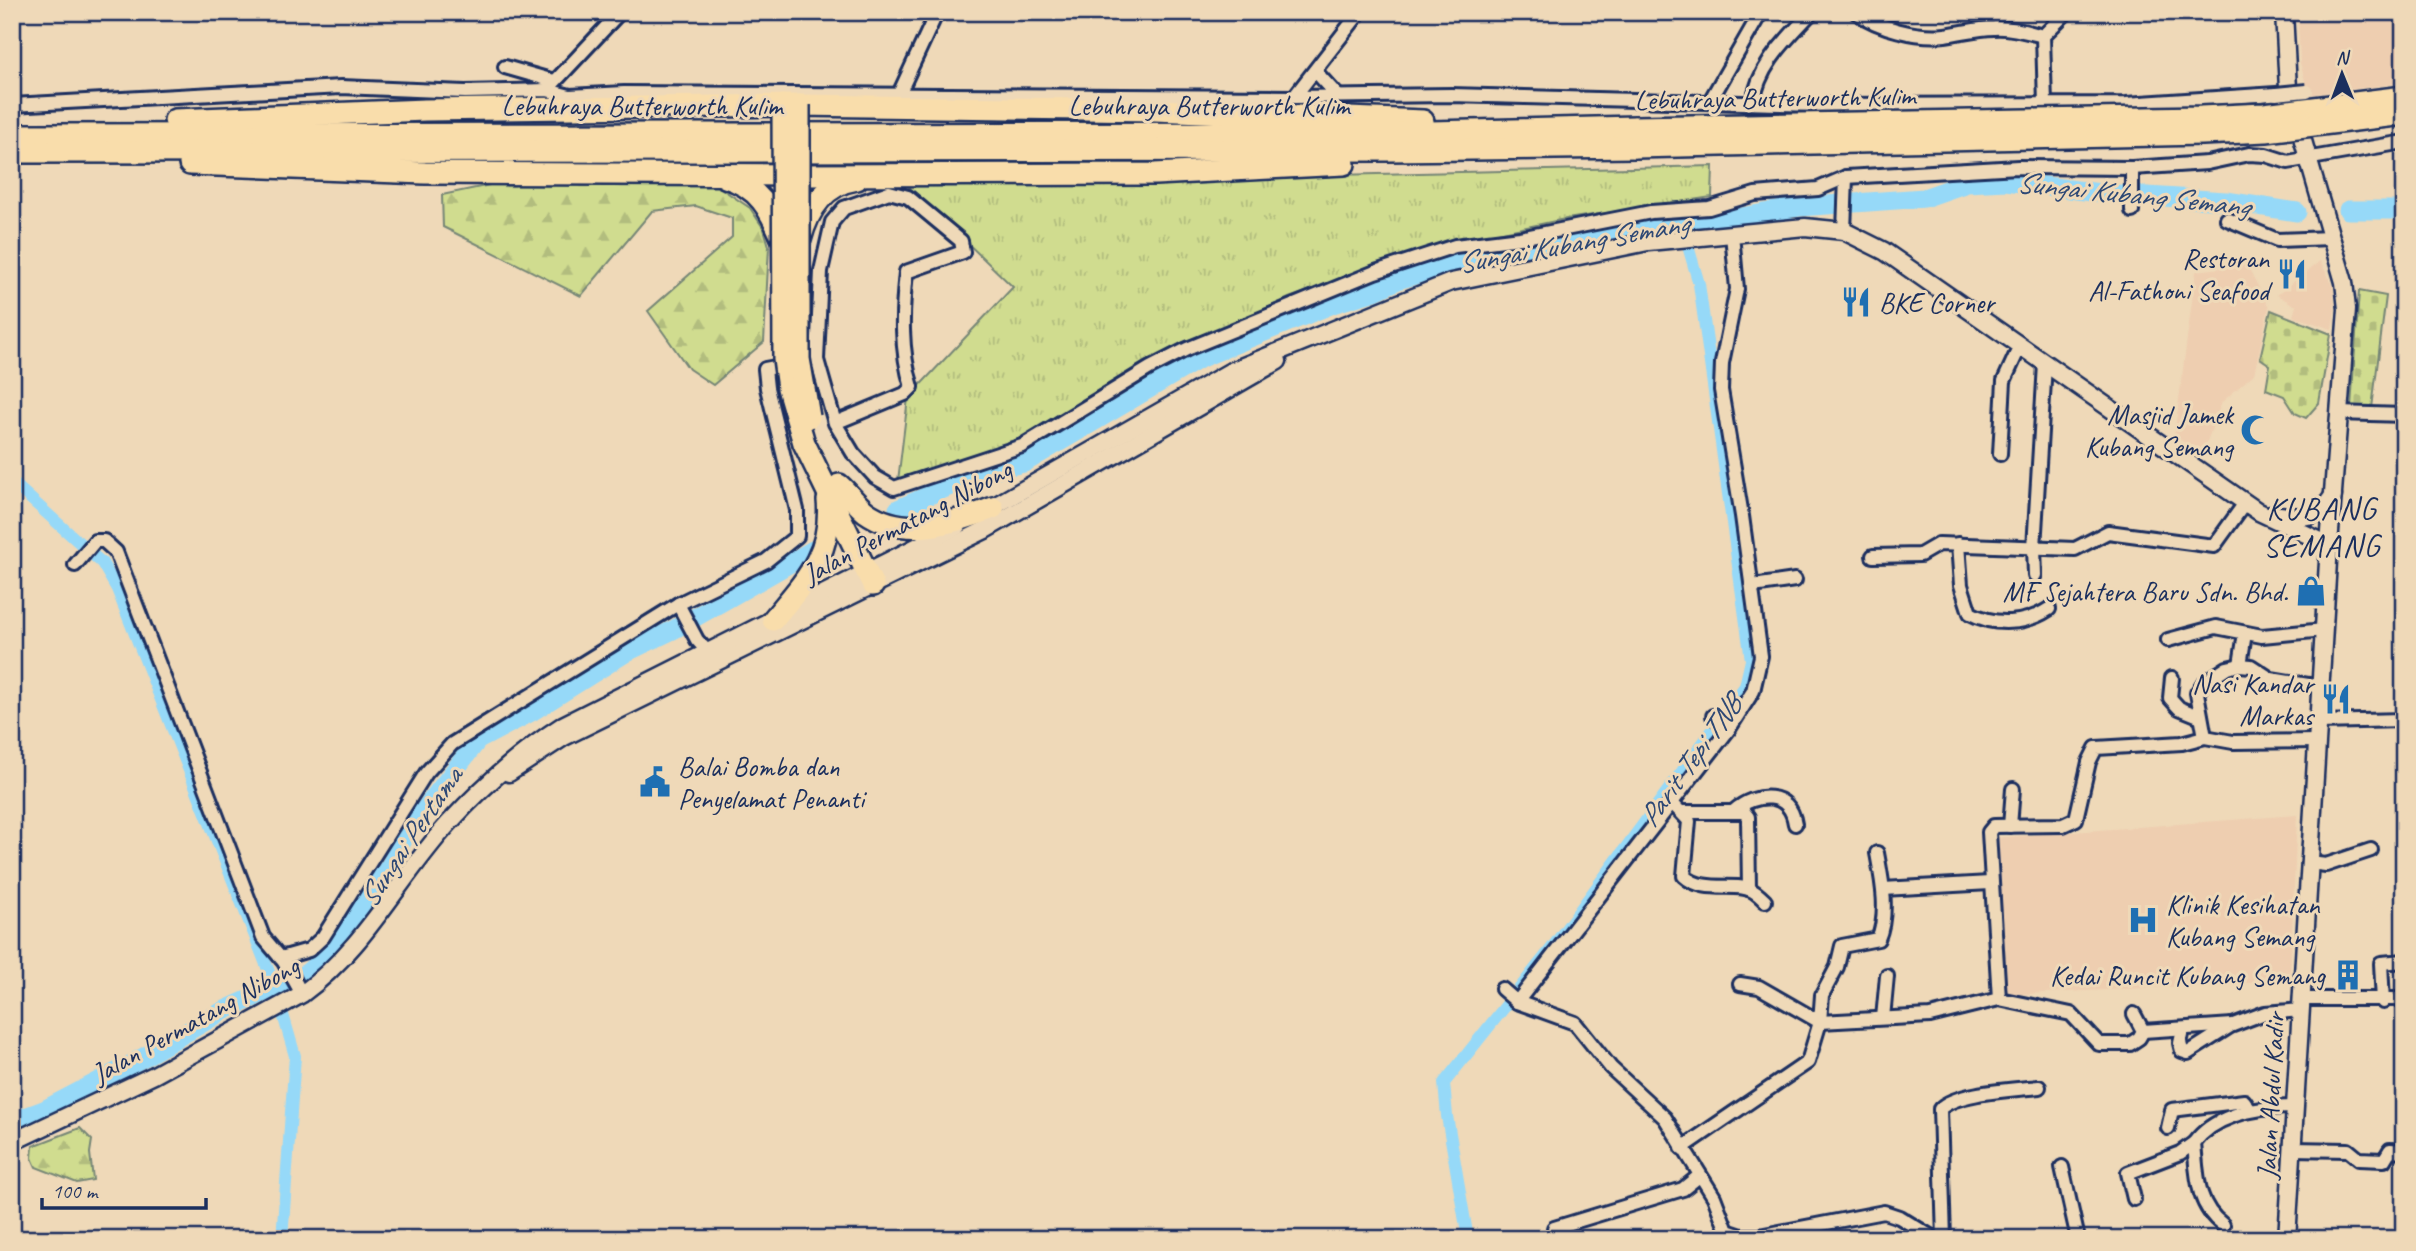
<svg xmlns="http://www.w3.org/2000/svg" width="2416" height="1251" font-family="Caveat,sans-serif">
	<defs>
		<pattern id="grass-tufts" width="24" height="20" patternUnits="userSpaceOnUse" patternTransform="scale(1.75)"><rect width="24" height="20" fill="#d0dc8f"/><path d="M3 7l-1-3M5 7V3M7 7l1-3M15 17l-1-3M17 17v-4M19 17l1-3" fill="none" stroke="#b2bd7e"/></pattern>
		<pattern id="forest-firs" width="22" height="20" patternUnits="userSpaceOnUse" patternTransform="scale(1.75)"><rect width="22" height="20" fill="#d0dc8f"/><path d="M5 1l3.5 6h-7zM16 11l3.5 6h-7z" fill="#b2bd7e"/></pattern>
		<pattern id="cemetery-stones" width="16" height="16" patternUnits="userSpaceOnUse" patternTransform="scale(1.75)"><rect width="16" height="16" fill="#d0dc8f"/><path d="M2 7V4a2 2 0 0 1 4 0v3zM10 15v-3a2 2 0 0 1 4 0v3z" fill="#b2bd7e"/></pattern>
	</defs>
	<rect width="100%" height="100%" fill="#efd9b8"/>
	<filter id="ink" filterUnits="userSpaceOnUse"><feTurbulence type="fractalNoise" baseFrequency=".0143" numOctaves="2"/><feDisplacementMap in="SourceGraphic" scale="14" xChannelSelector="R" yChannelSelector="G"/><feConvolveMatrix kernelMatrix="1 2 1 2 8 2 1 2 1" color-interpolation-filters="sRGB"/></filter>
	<g filter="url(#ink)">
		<g fill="#eeceb0">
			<polygon points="2298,12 2404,12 2404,83 2309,95 2300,63"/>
			<polygon points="2320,261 2333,286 2335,310 2332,329 2293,316 2296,306 2277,295"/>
			<polygon points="2247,265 2269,307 2254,374 2222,402 2203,452 2174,437 2196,271"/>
			<polygon points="2297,815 2290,981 2006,995 1997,954 1993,838"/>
		</g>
		<polygon fill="url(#grass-tufts)" stroke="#768676" stroke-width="2" points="1713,166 1712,197 1560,220 1435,246 1289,298 1150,361 1019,442 898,481 908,398 1013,287 907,185"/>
		<g fill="url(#forest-firs)" stroke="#768676" stroke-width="2">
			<polygon points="490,185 716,185 750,208 764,229 769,246 764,342 713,385 689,369 648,311 732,237 732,218 696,206 652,211 581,296 443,227 442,195"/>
			<polygon points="80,1128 92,1140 90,1153 93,1180 77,1183 36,1167 32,1158 33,1146"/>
		</g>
		<g fill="url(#cemetery-stones)" stroke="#768676" stroke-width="2">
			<polygon points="2359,291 2386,296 2372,408 2351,407"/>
			<polygon points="2271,310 2331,334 2319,403 2306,418 2295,413 2284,396 2266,389 2270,365 2260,358"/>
		</g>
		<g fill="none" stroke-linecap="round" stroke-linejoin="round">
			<g stroke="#96d9f8" stroke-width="12">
				<polyline points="12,482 102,563 117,589 275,987 295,1056 282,1239"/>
				<polyline points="1468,1239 1447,1116 1444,1083 1551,949 1745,686 1751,660 1699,284 1681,222"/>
			</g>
			<g stroke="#96d9f8" stroke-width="19">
				<polyline points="2348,210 2404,210"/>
				<polyline points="898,509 982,472 1024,463 1201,358 1333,304 1375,291 1398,280 1473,258 1523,255 1582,236 1626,229 1736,218 1799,207 1924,198 1967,183 2006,181 2100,193 2226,201 2297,212"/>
				<polyline points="12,1122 44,1110 130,1065 223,1011 307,973 339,945 366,899 391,864 407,832 478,740 533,711 627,652 673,630 813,550"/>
			</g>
			<g stroke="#1b2f5e" stroke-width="18">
				<g id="minor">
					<path d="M 1856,12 C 1879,28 1916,38 1945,35 C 1961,33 1978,28 1994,28 C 2011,27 2027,32 2043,36"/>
					<polyline points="505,67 554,81"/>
					<polyline points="1316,72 1338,96"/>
					<polyline points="547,90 620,12"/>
					<polyline points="899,94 937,12"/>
					<polyline points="1294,97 1360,12"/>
					<polyline points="1710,101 1761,12"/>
					<path d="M 1753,103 C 1758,65 1787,39 1812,12"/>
					<polyline points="2045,104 2043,36 2067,12"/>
					<polyline points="12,105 341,87 465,92 547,90 570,96 624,93 1294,97 1451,95 1818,105 2126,104 2276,94"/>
					<polyline points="2132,168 2132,211"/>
					<polyline points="2227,219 2277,240 2331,238"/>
					<polyline points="1844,231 1846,177"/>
					<polyline points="2338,413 2404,415"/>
					<path d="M 835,423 L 905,394 L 912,387 C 900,349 902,311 906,272 L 963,252 L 961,241 L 908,197 L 889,192 L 844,208 L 832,222 L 821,271 L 817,360 L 835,423 L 853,453 L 875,477 L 894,488 L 1022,446 L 1150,368 L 1187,349 L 1375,272 L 1455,246 L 1520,238 L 1651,212 L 1709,208 L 1755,194 L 1818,189 L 1846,177 L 2018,167 L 2132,168 L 2207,163 L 2249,154 L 2266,155 L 2288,162 L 2404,142"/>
					<polyline points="2000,454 2004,381 2020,346"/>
					<path d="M 1958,544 L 1961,585 L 1970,613 C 1994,626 2025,625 2049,609"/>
					<polyline points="1873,556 1920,555 1939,544 2075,549 2108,532 2214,546 2245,503"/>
					<polyline points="75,565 95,541 104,541 116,552 263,937 284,962 302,994"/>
					<polyline points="2035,575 2034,548 2045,364"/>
					<polyline points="1753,586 1795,580"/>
					<polyline points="678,604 697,640 707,651"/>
					<polyline points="2168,640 2216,627 2262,636 2324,630"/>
					<polyline points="2240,665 2245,633"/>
					<polyline points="2172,678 2170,698 2179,708 2201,717"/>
					<polyline points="1713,716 1729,729"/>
					<polyline points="2318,722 2404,720"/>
					<polyline points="2205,737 2197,693 2203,684 2227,668 2240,665 2251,666 2271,679 2321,687"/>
					<path d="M 1672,803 L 1689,821 L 1684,876 C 1703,894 1736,882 1751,890 C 1756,892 1761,897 1765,901"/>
					<path d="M 1734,811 C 1756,792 1790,790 1795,824"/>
					<polyline points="1683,812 1744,812 1748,817 1749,889"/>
					<polyline points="2010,826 2013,789"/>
					<polyline points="2310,863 2326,865 2371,850"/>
					<polyline points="1883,889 1990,883"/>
					<polyline points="281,958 309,950 323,937 426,773 452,744 678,604 766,561 797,536 797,510 767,388 765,369 791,364"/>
					<polyline points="1740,984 1759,987 1820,1022 1930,1016 1999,999 2071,1014 2099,1044 2130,1044 2139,1038 2143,1031 2134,1014"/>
					<polyline points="1502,989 1517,1002 1575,1023 1611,1068 1665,1118 1714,1197 1727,1231 1742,1236 1759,1236 1884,1212 1899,1217 1935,1239"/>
					<polyline points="1999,999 1989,832 1994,826 2063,825 2076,819 2089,762 2096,748 2182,743 2205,737 2233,742 2317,741"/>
					<polyline points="2302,999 2404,999"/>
					<polyline points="1517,1002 1729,729 1753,691 1761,656 1742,516 1721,390 1722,363 1737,289 1732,234"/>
					<polyline points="2383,1002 2381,963 2404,961"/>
					<polyline points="1883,1018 1887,976"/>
					<polyline points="2183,1030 2180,1043 2182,1051 2188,1053 2232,1025"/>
					<polyline points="2143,1031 2233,1025 2265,1013 2301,1010"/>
					<polyline points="2168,1128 2172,1110 2244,1101 2250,1110"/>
					<path d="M 1682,1148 L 1808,1062 L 1820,1022 L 1822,995 L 1837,967 L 1842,946 L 1878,939 C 1889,913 1882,880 1877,853"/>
					<polyline points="2293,1149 2348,1150 2359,1159 2384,1160 2390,1150 2404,1151"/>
					<polyline points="2062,1167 2078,1239"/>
					<polyline points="2134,1199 2128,1173 2180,1153 2194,1143"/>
					<path d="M 2223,1225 C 2196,1205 2197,1174 2194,1143 C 2216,1113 2260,1107 2295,1107"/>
					<polyline points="1554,1228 1683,1189 1699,1176"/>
					<path d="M 1944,1239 L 1940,1109 C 1956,1092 2014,1090 2039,1087"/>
				</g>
			</g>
			<g stroke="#1b2f5e" stroke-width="21">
				<g id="secondary">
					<polyline points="2284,12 2288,89 2344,282 2347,309 2329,545 2287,1239"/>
					<polyline points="984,512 1231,371 1451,282 1648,242 1805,227 1844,231 1884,251 2259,512 2329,545"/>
					<path d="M 2271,514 C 2300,517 2315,523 2333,496"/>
					<polyline points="509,773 564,737 985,530 1278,361"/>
					<path d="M 12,1142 L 154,1075 L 302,994 C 365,948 398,879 449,823 C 483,786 521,752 563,725 L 958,526"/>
				</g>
			</g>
			<g stroke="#1b2f5e" stroke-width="26">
				<g id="motorway">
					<polyline points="175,120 425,110 799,105 1155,110 1423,121"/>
					<polyline points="12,135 1389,133 1635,127"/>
					<polyline points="12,152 1389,150 1635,147"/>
					<polyline points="190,164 425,173 799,175 1155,174 1344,164"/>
					<path d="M 725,177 C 759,187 770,209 783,240"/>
					<path d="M 800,240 C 808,209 824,184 857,179"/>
					<polyline points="804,443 873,585"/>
					<path d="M 839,485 C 848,493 857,505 866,512 C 904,539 955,523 993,508"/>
					<path d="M 773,620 C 805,581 833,554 828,500"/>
				</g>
			</g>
			<use href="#minor" stroke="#efd9b8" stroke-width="12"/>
			<use href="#secondary" stroke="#efd9b8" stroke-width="16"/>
			<use href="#motorway" stroke="#f9ddab" stroke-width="21"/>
			<g stroke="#1b2f5e" stroke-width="18" stroke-linecap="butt">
				<polyline id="minor-bridge" points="2276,94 2307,91"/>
			</g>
			<g stroke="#1b2f5e" stroke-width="26" stroke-linecap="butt">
				<g id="motorway-bridge">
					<polyline points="783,105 784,359 788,388 804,443"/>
					<polyline points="799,105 799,359 809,417"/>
					<polyline points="1635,127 2201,117 2264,114 2404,97"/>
					<polyline points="1635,147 2202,134 2266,131 2404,114"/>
				</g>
			</g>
			<use href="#minor-bridge" stroke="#efd9b8" stroke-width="12"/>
			<use href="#motorway-bridge" stroke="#f9ddab" stroke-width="21"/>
		</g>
	</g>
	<defs>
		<g id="restaurant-bare" transform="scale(2.415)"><path d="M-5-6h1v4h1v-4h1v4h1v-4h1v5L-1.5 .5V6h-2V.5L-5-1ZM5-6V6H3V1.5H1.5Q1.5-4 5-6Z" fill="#1f6fb2" stroke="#efd9b8" stroke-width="2.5" paint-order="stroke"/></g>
		<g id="mosque-bare" transform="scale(2.415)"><path d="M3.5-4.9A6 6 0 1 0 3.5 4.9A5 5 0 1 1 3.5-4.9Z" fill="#1f6fb2" stroke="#efd9b8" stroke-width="2.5" paint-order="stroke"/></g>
		<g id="shop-bare" transform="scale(2.415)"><path d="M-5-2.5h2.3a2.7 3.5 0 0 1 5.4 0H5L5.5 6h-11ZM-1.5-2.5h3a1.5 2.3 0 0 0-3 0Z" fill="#1f6fb2" stroke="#efd9b8" stroke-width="2.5" paint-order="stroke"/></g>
		<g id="civic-bare" transform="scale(2.415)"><path d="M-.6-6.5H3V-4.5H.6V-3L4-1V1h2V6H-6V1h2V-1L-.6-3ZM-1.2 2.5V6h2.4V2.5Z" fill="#1f6fb2" stroke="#efd9b8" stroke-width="2.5" paint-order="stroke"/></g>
		<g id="hospital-bare" transform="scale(2.415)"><path d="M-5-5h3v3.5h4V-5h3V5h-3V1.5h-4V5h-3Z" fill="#1f6fb2" stroke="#efd9b8" stroke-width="2.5" paint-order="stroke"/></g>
		<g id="building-bare" transform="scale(2.415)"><path d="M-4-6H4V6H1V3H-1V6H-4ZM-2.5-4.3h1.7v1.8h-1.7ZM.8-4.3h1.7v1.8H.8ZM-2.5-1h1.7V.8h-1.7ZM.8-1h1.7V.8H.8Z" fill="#1f6fb2" stroke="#efd9b8" stroke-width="2.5" paint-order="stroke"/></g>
	</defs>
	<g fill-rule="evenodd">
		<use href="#restaurant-bare" x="2292" y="274"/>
		<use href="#restaurant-bare" x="1856" y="302"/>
		<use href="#mosque-bare" x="2256" y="430"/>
		<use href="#shop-bare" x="2311" y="591"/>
		<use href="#restaurant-bare" x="2336" y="699"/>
		<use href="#civic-bare" x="655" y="782"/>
		<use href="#hospital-bare" x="2143" y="920"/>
		<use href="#building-bare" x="2348" y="975"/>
	</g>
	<g text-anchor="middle" stroke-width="6" stroke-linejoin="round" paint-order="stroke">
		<g font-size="28" fill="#1b2f5e" stroke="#efd9b8">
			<text transform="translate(1775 97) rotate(-1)" y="10">Lebuhraya Butterworth Kulim</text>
			<text x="642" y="115">Lebuhraya Butterworth Kulim</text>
			<text x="1209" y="115">Lebuhraya Butterworth Kulim</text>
			<text transform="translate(907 521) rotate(-28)" y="10">Jalan Permatang Nibong</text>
			<text transform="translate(195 1019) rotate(-29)" y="10">Jalan Permatang Nibong</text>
			<text transform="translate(2270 1096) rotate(-87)" y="10">Jalan Abdul Kadir</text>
		</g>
		<g font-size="28" fill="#1b2f5e" stroke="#efd9b8" text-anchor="end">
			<text x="2269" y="268">Restoran<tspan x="2269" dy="32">Al-Fathoni Seafood</tspan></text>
			<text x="1879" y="312" text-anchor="start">BKE Corner</text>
			<text x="2233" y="424">Masjid Jamek<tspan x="2233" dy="32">Kubang Semang</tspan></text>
			<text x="2288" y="601">MF Sejahtera Baru Sdn. Bhd.</text>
			<text x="2313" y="693">Nasi Kandar<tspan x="2313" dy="32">Markas</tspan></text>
			<text x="678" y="776" text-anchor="start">Balai Bomba dan<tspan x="678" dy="32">Penyelamat Penanti</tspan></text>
			<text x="2166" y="914" text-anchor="start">Klinik Kesihatan<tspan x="2166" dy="32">Kubang Semang</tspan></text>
			<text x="2325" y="985">Kedai Runcit Kubang Semang</text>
		</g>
		<g font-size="30" font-style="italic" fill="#2d4875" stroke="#efd9b8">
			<text transform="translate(2133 194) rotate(6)" y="10">Sungai Kubang Semang</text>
			<text transform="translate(1573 243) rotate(-10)" y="10">Sungai Kubang Semang</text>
			<text transform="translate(1690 761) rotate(-54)" y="10">Parit Tepi TNB</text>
			<text transform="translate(410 837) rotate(-56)" y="10">Sungai Pertama</text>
		</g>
		<g font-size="32" letter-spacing="2" fill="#1b2f5e" stroke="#efd9b8">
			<text x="2322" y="519">KUBANG<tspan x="2322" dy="37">SEMANG</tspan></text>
		</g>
	</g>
	<rect width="2416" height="1251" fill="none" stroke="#efd9b8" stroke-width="42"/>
	<rect x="21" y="21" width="2374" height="1209" fill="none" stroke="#1b2f5e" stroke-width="2.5" filter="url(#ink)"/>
	<g transform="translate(2342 74) rotate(359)" stroke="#efd9b8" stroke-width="5" paint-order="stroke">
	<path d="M0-5L12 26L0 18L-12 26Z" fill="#1b2f5e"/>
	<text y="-10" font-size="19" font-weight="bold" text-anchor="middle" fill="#1b2f5e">N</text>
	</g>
	<path d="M42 1198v10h164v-10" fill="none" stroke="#1b2f5e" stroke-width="3.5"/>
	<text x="52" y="1198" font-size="21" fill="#1b2f5e" stroke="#efd9b8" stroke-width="5" paint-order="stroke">100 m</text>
</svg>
